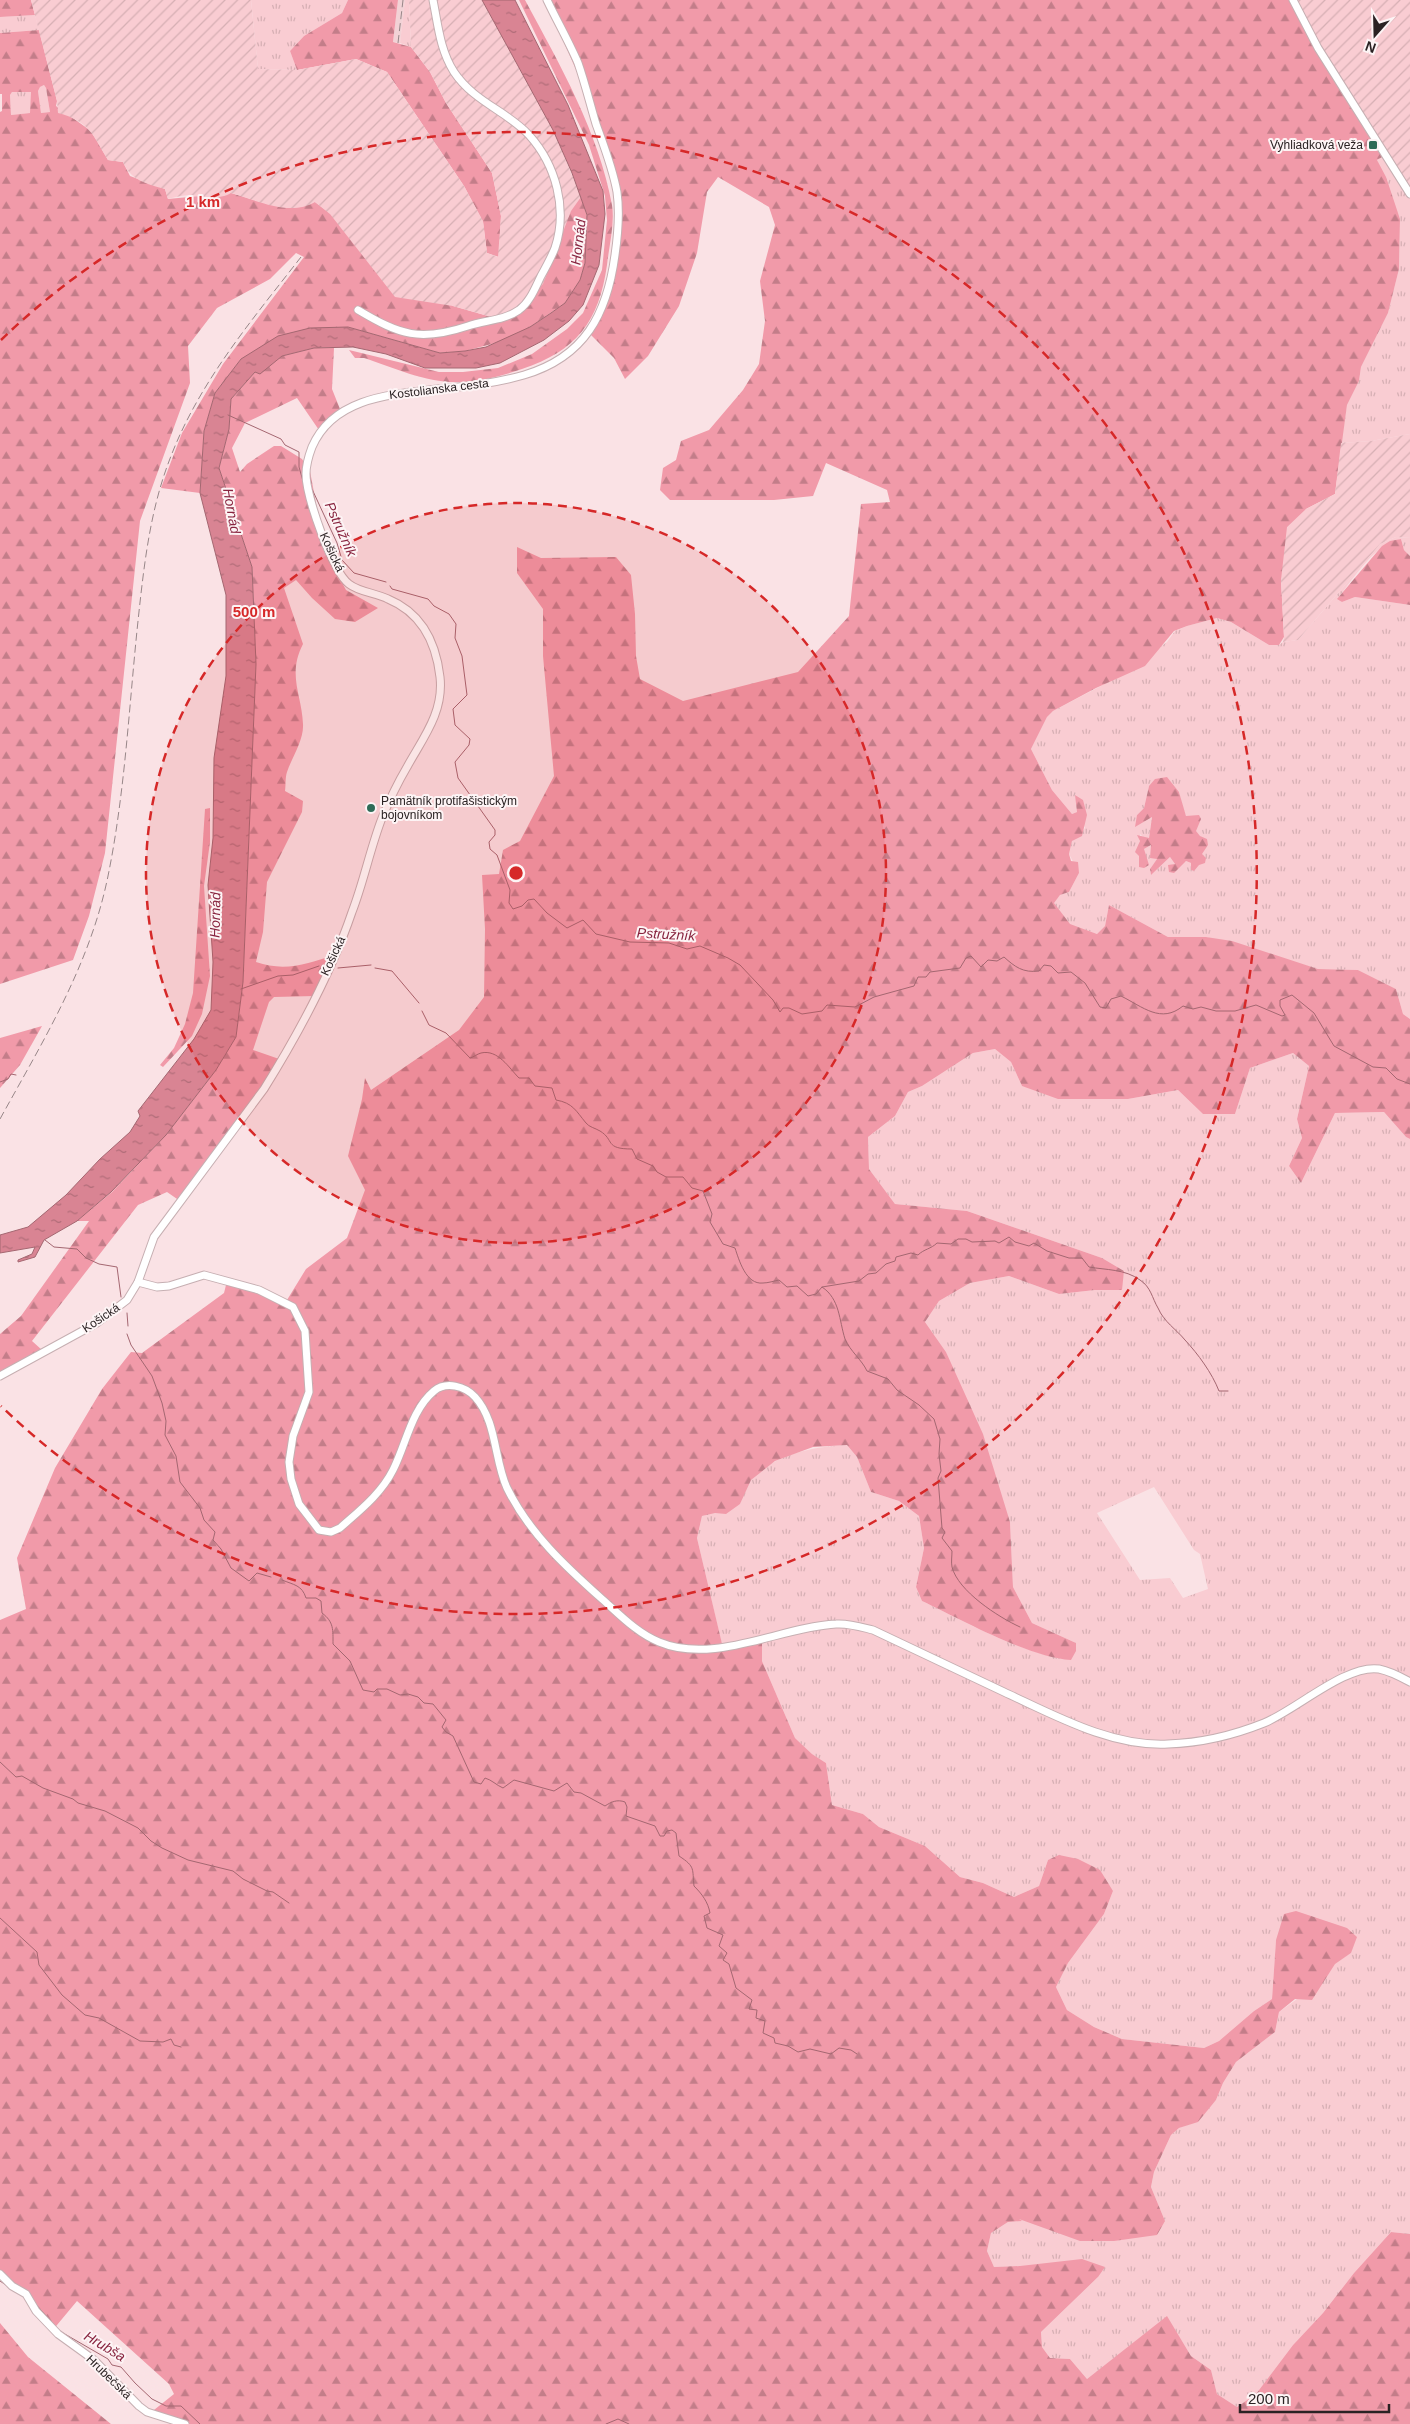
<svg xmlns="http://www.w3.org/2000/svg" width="1410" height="2424" font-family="Helvetica,sans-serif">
	<defs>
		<pattern id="grass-tufts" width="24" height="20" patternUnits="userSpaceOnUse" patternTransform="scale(1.25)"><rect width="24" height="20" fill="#f9ccd2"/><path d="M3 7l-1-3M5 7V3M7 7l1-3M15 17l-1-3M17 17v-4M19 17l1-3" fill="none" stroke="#d6afb4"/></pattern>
		<pattern id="forest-firs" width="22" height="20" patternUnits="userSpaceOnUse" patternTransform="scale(1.25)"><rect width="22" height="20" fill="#f19aa9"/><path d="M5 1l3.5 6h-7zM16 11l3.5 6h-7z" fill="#c37d89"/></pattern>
		<pattern id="garden-furrows" width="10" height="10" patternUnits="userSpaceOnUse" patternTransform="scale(1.25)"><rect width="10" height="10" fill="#f9ccd2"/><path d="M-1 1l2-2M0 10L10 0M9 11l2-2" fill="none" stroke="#d6afb4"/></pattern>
		<pattern id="water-ripples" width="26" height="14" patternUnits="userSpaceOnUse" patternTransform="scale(1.25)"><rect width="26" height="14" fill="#d98493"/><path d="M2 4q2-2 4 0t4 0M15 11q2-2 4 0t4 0" fill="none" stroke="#b06c78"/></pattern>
	</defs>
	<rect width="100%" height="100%" fill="#fae2e5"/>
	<polygon fill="#f2d2d6" points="398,0 405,0 400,43 393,42"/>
	<g fill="url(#grass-tufts)" fill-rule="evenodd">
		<polygon points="251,0 348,0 342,13 304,36 290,51 297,70 258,69"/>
		<polygon points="405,0 409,0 411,47 400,43"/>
		<polygon points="35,15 39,30 0,33 0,17"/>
		<polygon points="44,85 46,88 50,112 41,113 38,91 40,87"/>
		<polygon points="12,92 31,92 31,113 11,115 10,95"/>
		<polygon points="1384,156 1410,194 1410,434 1371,441 1341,443 1347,405 1359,381 1361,367 1388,313 1399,269 1400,219 1377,160"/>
		<path d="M 1396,537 L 1410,538 L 1410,556 L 1404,550 L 1401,539 C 1373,545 1355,577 1338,598 L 1342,602 L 1355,597 L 1410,605 L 1410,1019 L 1403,1014 L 1396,989 L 1358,970 L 1318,969 L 1206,937 L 1168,937 L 1109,905 L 1105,926 L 1097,934 L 1070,925 L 1053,903 L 1060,895 L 1069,892 L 1079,873 L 1069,854 L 1072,841 L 1085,828 L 1076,795 L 1077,812 L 1072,814 L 1052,790 L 1031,749 L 1047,717 L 1053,711 L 1118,677 L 1167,642 L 1175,631 L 1187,626 L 1217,618 L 1231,622 L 1269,645 L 1279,645 L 1283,642 L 1298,640 L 1380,544 ZM 1149,786 L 1179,792 C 1181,800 1183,809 1186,816 C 1198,843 1210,837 1194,871 L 1191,870 L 1191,863 L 1186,861 L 1169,872 L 1175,864 L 1170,857 L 1151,875 L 1150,869 L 1158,858 L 1151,845 L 1144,849 L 1139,867 L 1140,834 L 1144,838 L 1149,838 L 1152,816 L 1137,815 L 1144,808 Z"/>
		<path d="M 995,1049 L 1011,1062 L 1022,1086 L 1128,1099 L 1178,1090 L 1203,1114 L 1235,1114 L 1250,1068 L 1293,1053 L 1309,1066 L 1297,1119 L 1302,1138 L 1289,1166 L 1301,1183 L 1335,1113 L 1384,1112 L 1406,1137 L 1410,1139 L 1410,2234 L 1391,2232 L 1354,2273 L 1323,2313 L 1293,2345 L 1256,2394 L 1237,2407 L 1217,2394 L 1211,2370 L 1191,2356 L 1167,2317 L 1087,2379 L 1070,2359 L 1050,2358 L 1042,2347 L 1041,2332 L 1098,2277 L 1020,2266 L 994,2267 L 987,2251 L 991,2233 L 1008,2222 L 1021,2221 L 1013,2216 L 1165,2221 L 1151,2187 L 1154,2172 L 1171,2135 L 1179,2128 L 1198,2121 L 1216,2100 L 1223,2083 L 1236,2062 L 1275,2032 L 1279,2012 L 1322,1981 L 1335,1963 L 1351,1953 L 1276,1940 L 1272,1999 L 1254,2011 L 1219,2041 L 1204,2048 L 1122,2039 L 1094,2027 L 1067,2010 L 1056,1987 L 1068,1963 L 1104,1914 L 1113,1891 L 1048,1860 L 1039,1886 L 1014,1897 L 983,1883 L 960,1877 L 925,1846 L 879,1827 L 863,1814 L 832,1805 L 826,1763 L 812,1754 L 795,1738 L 762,1661 L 762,1636 L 723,1649 L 697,1538 L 702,1516 L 740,1504 C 743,1496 746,1485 752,1479 C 776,1453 813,1447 847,1445 L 857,1457 L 871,1492 L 899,1501 L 919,1516 L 924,1548 L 916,1587 L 922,1601 C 962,1620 1028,1657 1070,1659 L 1076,1643 L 1032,1623 L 1013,1587 L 1010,1522 L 946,1352 L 925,1322 L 939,1301 L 970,1283 L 1009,1276 L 1059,1294 L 1095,1290 L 1121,1290 L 1124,1271 L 1102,1258 L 967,1211 L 895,1204 L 869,1169 L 868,1137 L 895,1116 L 908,1092 L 922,1086 L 973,1053 ZM 1154,1487 L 1194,1550 L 1200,1554 L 1208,1589 L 1183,1598 L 1170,1578 L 1140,1580 L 1097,1513 Z"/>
	</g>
	<g fill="url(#forest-firs)" fill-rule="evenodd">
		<polygon points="0,0 31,0 35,15 0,17"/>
		<polygon points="348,0 398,0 393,42 411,47 430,72 446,103 492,173 501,216 499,257 487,253 483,222 464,186 387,72 356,59 297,70 290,51 304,36 342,13"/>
		<path d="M 519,0 L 525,0 C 560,65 599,133 612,205 C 615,224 609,246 607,265 C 599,322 576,351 522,369 C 502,376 480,382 459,382 C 427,383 394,368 364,358 L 355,358 L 349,350 L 439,372 L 463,372 L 498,368 L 532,354 L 567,329 L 583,313 L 602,270 L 607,220 L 605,196 L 589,145 Z"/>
		<path d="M 545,0 L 1292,0 L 1384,156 L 1377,160 L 1386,177 L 1400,219 L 1399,269 L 1388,313 L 1361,367 L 1359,381 L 1347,405 L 1335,494 L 1306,509 L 1281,580 L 1284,637 L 1279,645 L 1269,645 L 1231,622 L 1217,618 L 1187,626 L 1174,631 L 1145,666 L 1096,688 L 1053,711 L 1047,717 L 1031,749 L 1052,790 L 1072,814 L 1077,812 L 1075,795 L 1083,800 L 1087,815 L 1082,836 L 1072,841 L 1069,854 L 1071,861 L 1078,862 L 1079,873 L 1069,892 L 1060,895 L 1054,903 L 1070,924 L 1097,934 L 1105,926 L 1109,905 L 1168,937 L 1206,937 L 1232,941 L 1318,969 L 1358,970 L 1396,989 L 1403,1014 L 1410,1019 L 1410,1139 L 1406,1137 L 1384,1112 L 1335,1113 L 1301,1183 L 1289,1166 L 1302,1138 L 1297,1119 L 1309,1066 L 1293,1053 L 1250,1068 L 1235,1114 L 1203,1114 L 1178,1090 L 1128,1099 L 1058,1099 L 1022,1086 L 1011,1062 L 995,1049 L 973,1053 L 922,1086 L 908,1092 L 895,1116 L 868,1137 L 869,1169 L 895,1204 L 967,1211 L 1102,1258 L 1124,1271 L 1122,1290 L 1095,1290 L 1059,1294 L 1009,1276 L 970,1283 L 939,1301 L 925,1322 L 946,1352 L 983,1434 L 1010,1522 L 1013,1587 L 1032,1623 L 1076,1643 L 1076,1651 L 1071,1660 C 1028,1657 962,1620 922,1601 L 916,1587 L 924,1548 L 919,1516 L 899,1501 L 871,1492 L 857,1457 L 847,1445 L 813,1447 L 775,1461 L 751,1480 L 740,1504 L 726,1514 L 715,1513 L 702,1516 L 697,1538 L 723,1648 L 762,1636 L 762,1661 L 795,1738 L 812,1754 L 826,1763 L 832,1805 L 863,1814 L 879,1827 L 925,1846 L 960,1877 L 983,1883 L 1014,1897 L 1039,1886 L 1048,1860 L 1059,1855 L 1078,1859 L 1100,1870 L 1113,1891 L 1104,1914 L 1068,1963 L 1056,1987 L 1067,2010 L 1094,2027 L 1122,2039 L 1204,2048 L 1219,2041 L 1254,2011 L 1272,1999 L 1276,1940 L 1284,1914 L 1296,1911 L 1347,1928 L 1357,1937 L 1351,1953 L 1335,1964 L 1312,2000 L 1295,1999 L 1279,2012 L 1275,2032 L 1236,2062 L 1223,2083 L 1216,2100 L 1198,2122 L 1179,2128 L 1171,2135 L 1154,2172 L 1151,2187 L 1165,2221 L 1157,2235 L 1114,2241 L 1080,2241 L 1019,2219 L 1022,2221 L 1008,2222 L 991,2233 L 987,2251 L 994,2267 L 1020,2266 L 1082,2259 L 1105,2267 L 1098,2277 L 1041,2332 L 1042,2347 L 1050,2358 L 1070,2359 L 1087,2379 L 1167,2316 L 1191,2356 L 1211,2370 L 1217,2394 L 1237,2407 L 1256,2394 L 1293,2345 L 1323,2313 L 1354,2273 L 1391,2232 L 1410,2234 L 1410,2424 L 182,2424 L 149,2414 L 174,2394 L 169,2384 L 77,2301 L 52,2331 L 23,2290 L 0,2276 L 0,1620 L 26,1609 L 17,1558 L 55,1468 L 102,1389 L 131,1352 L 142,1353 L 224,1293 L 227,1281 L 287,1300 L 306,1269 L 347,1238 L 365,1190 L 348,1156 L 362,1099 L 365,1078 L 371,1090 L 459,1030 L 484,997 L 485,929 L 482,875 L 499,874 L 503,850 L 520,841 L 554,776 L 543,656 L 543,609 L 517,573 L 517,547 L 541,558 L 616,557 L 631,575 L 635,614 L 636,656 L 640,679 L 683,701 L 798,672 L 849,616 L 861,504 L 890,502 L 887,490 L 826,463 L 813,496 L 774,500 L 670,500 L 660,490 L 663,468 L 676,460 L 681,441 L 709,430 L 743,390 L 759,364 L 765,321 L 760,281 L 775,225 L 769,207 L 718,177 L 707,192 L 697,253 L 679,306 L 648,356 L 625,379 L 614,358 L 589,333 L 612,273 L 617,190 L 590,101 Z"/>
		<path d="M 39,30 L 57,101 L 56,106 L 91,131 L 108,160 L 123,162 L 130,176 L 165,189 L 168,199 L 231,193 L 268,204 L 315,202 L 453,306 L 502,320 L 566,208 L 581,197 L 587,216 L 585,263 L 580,280 L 565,303 L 530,327 L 503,341 L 465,351 L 440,353 L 348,327 L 241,359 L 215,393 L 204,431 L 200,493 L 161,488 L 182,433 L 223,364 L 304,257 L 296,253 L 270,279 L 217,308 L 188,346 L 190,383 L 140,521 L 105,853 L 89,916 L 73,960 L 0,984 L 0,112 L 2,111 L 2,94 L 0,94 L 0,33 ZM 44,85 L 46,88 L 50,112 L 41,113 L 38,91 L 40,87 ZM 12,92 L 31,92 L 30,113 L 11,115 L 10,95 Z"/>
		<path d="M 314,348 L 334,348 L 332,389 L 340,409 L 321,433 L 297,398 L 245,423 L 232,448 L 240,472 L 247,464 L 274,446 L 281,446 L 302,459 L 310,471 L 321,530 L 334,568 L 346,590 L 378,608 L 355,622 L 335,619 L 312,598 L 296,580 L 284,588 L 303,644 C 287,675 302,695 303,724 C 304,740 292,757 287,772 C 285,778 286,785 285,791 L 303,801 L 302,812 L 267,882 L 263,932 L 256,962 C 284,972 308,964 334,955 L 315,996 L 274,997 L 269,1002 L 253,1050 L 282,1060 L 180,1201 L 167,1192 L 138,1205 L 32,1341 L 42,1350 L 0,1376 L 0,1334 L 21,1316 L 89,1221 L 77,1221 L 112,1192 L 166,1135 L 216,1070 L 236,1037 L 243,982 L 256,664 L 252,567 L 219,468 L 229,429 L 231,399 L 255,372 L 260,373 L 282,356 Z"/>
		<polygon points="1401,539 1404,550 1410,556 1410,605 1355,597 1342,602 1337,599 1382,546 1390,541"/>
		<polygon points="1167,777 1179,792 1186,816 1199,815 1201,819 1196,831 1200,836 1207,839 1208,845 1202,854 1206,858 1205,863 1199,865 1194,871 1191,870 1191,863 1186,861 1174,873 1169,872 1168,865 1175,864 1170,857 1151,875 1150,869 1157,859 1150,858 1151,845 1144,849 1149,865 1144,868 1139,867 1139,856 1135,852 1140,841 1137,835 1149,838 1152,817 1135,827 1137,815 1144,808 1149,786 1155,779"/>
		<polygon points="210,808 210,842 204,886 210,976 202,1014 192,1036 163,1067 160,1065 174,1048 185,1024 193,993 205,809"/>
		<polygon points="42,1026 20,1065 0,1088 0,1038"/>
		<polygon points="0,2323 28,2357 111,2424 0,2424"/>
	</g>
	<g fill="url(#garden-furrows)">
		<path d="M 31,0 L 251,0 L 258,69 L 297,70 L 356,59 L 387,72 L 464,186 L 483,221 L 487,253 L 498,257 L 501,216 L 492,173 L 446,103 L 430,72 L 411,47 L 409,0 L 482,0 L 553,129 L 581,197 L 571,211 L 543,284 L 502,320 L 453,306 L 395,297 L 330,214 L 315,202 C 290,217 256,200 231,193 C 221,199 206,198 196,196 C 188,194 176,197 168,199 L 165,189 C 147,184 130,180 123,162 L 108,160 C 93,135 89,121 58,113 L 57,101 Z"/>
		<polygon points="1292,0 1410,0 1410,194"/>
		<polygon points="1410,434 1410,538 1396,537 1380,544 1298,640 1283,642 1284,637 1281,580 1287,527 1306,509 1335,494 1341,443 1371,441"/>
	</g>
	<polygon fill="url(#water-ripples)" stroke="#a46771" points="482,0 515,0 568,105 603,191 605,214 599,265 583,305 569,321 544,340 500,363 476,368 425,368 386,354 353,347 314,348 282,356 260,374 255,372 231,399 229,429 219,468 252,567 256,664 243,982 236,1037 216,1070 166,1135 111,1192 77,1221 44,1240 35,1257 18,1262 18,1260 32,1254 35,1247 0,1253 0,1235 28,1227 66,1195 100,1159 130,1132 140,1116 138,1111 194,1039 211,1010 213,962 208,885 213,838 214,758 226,676 226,595 200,493 204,431 215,393 241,359 278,336 310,328 348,327 440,353 465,351 486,347 530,327 551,313 565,303 580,280 585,263 587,215 572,173 553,130"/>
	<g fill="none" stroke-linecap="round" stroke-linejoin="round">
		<g stroke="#a46771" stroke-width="1">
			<polyline points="228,415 281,439 285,445 299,452 299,467 303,481"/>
			<polyline points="312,489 337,543 342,560 354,573 386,582"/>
			<path d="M 390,586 L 392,589 L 428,599 L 434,606 L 449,614 L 456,624 L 455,638 L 462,656 L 467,695 L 453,709 L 455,725 L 470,739 L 469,745 L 455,762 L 458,778 L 495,830 L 495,835 L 489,842 L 490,849 L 497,855 L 510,890 L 509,903 L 513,909 L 522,906 L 528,900 L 534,899 L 547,913 L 567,928 L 583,920 L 596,934 L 630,942 L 669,943 L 687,949 L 700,946 L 728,958 L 740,965 L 773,1000 L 780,1012 L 783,1008 L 789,1008 L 802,1014 L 822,1011 L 827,1005 L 855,1007 L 874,997 L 914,986 L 918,977 L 926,977 L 930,972 L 960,968 L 966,958 L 971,956 L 981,967 L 988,960 L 997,961 L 1004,957 C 1015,967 1023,973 1039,971 L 1044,965 L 1051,966 L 1058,973 L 1071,972 L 1085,983 L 1100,1007 L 1106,1008 L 1111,999 L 1121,996 C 1143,1007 1161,1024 1183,1006 L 1193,1009 L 1201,1007 L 1216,1011 L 1235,1011 L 1256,1005 L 1282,1016 L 1285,1015 L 1280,1006 L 1280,1000 L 1292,995 L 1314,1013 L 1334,1046 L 1373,1067 L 1386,1068 L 1397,1079 L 1410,1084"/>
			<polyline points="338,968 371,965"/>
			<polyline points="375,968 392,971 419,1003"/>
			<polyline points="241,989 278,976 293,975 319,966"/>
			<path d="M 422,1011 L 429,1025 L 446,1033 L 470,1058 C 474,1057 477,1054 481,1053 C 498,1049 509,1068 519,1078 L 529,1078 L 535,1086 L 552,1088 L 556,1100 C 573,1103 576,1111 586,1123 C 589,1127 595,1128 600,1131 C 615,1140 604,1149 632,1149 L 637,1159 L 653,1166 L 657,1172 L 666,1177 L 683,1177 L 692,1188 L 703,1191 L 712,1214 L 710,1222 L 723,1244 L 735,1248 C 739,1260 746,1285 763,1283 C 768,1283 774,1281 779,1280 L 787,1287 L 797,1286 L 808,1296 L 816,1294 L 822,1287 C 840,1299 839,1320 845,1339 C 850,1351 862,1360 867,1371 L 888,1379 L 897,1390 L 919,1405 L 934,1419 L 940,1439 L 939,1454 L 941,1471 L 938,1478 L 942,1528 L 945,1532 L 942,1538 L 952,1551 C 952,1556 951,1562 952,1567 C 958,1591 998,1617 1020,1627"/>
			<polyline points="0,1082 8,1079 11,1074 16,1075"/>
			<polyline points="45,1240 54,1247 77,1249 86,1258 99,1264 117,1267 121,1297"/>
			<path d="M 822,1287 L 859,1281 L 868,1274 L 876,1273 L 886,1264 L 895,1261 L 896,1257 L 911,1253 L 918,1255 C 924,1249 931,1249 937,1243 L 951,1244 L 958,1239 L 966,1239 L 972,1242 L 995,1241 L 999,1243 L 1009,1237 L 1015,1242 L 1029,1246 L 1034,1243 L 1047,1251 L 1069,1258 L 1082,1258 L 1089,1267 C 1106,1270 1125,1269 1140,1280 C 1151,1287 1152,1298 1158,1308 C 1164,1322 1176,1329 1185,1340 C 1198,1354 1212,1373 1219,1391 L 1228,1391"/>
			<polyline points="127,1313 128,1326"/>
			<polyline points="127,1334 131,1345 152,1376 162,1403 166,1421 165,1435 176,1456 180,1482 200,1508 204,1520 215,1532 213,1540 221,1549 231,1568 249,1581 257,1573 271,1577"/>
			<path d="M 282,1580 C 294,1585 302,1585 306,1598 L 316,1598 L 321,1601 L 322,1613 C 334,1622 333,1630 333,1644 L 350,1661 L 363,1690 L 374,1692 L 377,1689 L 387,1689 L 400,1695 L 408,1694 L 418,1697 L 424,1703 L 433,1704 L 446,1720 L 442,1727 L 446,1732 L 453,1736 L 474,1782 L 481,1784 L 485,1778 C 492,1780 496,1785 503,1788 L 514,1780 L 554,1791 L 567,1783 L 574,1792 L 581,1793 L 605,1806 C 611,1802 617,1799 625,1802 L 627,1807 L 626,1816 L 655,1826 L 660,1836 L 664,1836 L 667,1831 L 672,1830 L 676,1833 L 679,1856 C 696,1867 692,1869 694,1886 C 702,1894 708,1902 710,1913 L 704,1916 L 707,1928 L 723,1935 L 719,1946 L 727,1953 L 723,1960 L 729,1964 L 736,1988 L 752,2000 L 749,2009 L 757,2010 L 756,2018 L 765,2021 L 763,2033 L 774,2038 L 775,2043 L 788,2046 L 798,2052 L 810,2049 L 831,2054 L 839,2048 L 851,2050 L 857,2054"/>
			<polyline points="0,1762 16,1777 22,1776 43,1788 73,1799 78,1803 105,1811 138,1828 151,1841 162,1848 188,1860 233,1871 243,1879 267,1891 273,1892 289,1903"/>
			<polyline points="0,1918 37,1952 39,1965 62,1995 85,2015 99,2018 140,2041 163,2042 171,2039 174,2045 181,2047"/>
			<polyline points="0,2281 18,2293"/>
			<polyline points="34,2302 54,2325"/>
			<polyline points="63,2333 108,2359 112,2365 121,2367 135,2383 152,2399 166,2406 181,2406 200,2424"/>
			<polyline points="606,2424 618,2419 629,2424"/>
		</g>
		<g stroke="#c6afb2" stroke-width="9">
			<g id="minor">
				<polyline points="1293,0 1318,48 1410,194"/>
				<path d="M 358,310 C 400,335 420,342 468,326 C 485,320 503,321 519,310 C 530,302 535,288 541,276 C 546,267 551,258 555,248 C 568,209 556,165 529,135 C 507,111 474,102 454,72 C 440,50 438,25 433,0"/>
				<path d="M 138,1282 L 157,1287 L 169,1286 L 204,1275 L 259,1290 L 293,1307 L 305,1331 L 309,1392 L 293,1436 L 289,1462 L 291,1479 L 299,1504 L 319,1530 L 331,1532 L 340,1528 C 359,1511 381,1494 393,1470 C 406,1445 411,1410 434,1391 C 446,1381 465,1386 475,1397 C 497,1421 494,1460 507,1488 C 529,1533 566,1567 602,1599 C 620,1615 637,1633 659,1642 C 714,1665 780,1627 836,1624 C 849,1623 861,1627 873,1630 C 917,1651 960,1671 1004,1692 C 1054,1715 1111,1747 1168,1744 C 1200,1743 1234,1735 1264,1723 C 1296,1710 1346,1664 1379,1669 C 1389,1671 1401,1677 1410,1682"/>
				<path d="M 0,1376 L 97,1323 L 127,1300 L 138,1282 L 154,1237 L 264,1089 C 297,1036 332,971 352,912 C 364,881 370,849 382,818 C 389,801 397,784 407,767 C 423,738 444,712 440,677 C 436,642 422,613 388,599 C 376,593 359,592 349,584 C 332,571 306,496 306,474 C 306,465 309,455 312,447 C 335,394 399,394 447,388 C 473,386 499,382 524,375 C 585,357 607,314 615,255 C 618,234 620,213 617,192 C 613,169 604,146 596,124 C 590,104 585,83 578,63 C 569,42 557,21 547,0"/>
				<polyline points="0,2274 12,2286 26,2294 36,2311 58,2334 94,2360 139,2406 147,2412 185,2424"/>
			</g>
		</g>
		<use href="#minor" stroke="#fff" stroke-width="7"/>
		<g stroke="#978688" stroke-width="1" stroke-dasharray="8 4" stroke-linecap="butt">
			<polyline points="398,43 403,0"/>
			<path d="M 0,1119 C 43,1041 90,965 108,876 C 125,793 129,706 138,621 C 144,565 150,509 171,456 C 200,381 252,320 301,257"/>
		</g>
	</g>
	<circle cx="516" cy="873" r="370" fill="#d62828" fill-opacity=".12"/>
	<g fill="none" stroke="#d62828" stroke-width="2.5" stroke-dasharray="9 6">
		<circle cx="516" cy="873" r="370"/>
		<path d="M1 340A741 741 0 1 1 1 1406"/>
	</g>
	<g fill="#2f6b57" stroke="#fdf4f5" stroke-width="2">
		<rect x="1368" y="140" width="10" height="10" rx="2.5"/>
		<circle cx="371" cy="808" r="5"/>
	</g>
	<g text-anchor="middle" stroke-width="4" stroke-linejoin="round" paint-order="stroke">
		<g font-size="12" fill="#2a2223" stroke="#fdf4f5" text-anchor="end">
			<text x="1363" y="149">Vyhliadková veža</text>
			<text x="381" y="805" text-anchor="start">Pamätník protifašistickým<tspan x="381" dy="14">bojovníkom</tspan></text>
		</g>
		<g font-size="12" fill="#2a2223" stroke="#fdf4f5">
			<text transform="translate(439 389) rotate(-7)" y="4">Kostolianska cesta</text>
			<text transform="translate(332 552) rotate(65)" y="4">Košická</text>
			<text transform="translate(333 956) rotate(-65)" y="4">Košická</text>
			<text transform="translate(101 1318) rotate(-34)" y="4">Košická</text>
			<text transform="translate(109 2377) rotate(44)" y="4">Hrubečská</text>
		</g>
		<g font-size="14" font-style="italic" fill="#88243f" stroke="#fdf4f5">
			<text transform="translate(578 242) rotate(-83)" y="5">Hornád</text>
			<text transform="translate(232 511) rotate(80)" y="5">Hornád</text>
			<text transform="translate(341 529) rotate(66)" y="5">Pstružník</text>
			<text transform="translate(215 915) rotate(-89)" y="5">Hornád</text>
			<text transform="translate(666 934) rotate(3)" y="5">Pstružník</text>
			<text transform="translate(105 2346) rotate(31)" y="5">Hrubša</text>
		</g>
	</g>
	<circle cx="516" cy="873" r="8" fill="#d62828" stroke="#fdf4f5" stroke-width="2.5"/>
	<g font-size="15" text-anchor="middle" font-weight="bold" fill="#d62828" stroke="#fdf4f5" stroke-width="4" stroke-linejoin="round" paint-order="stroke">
		<text x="203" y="207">1 km</text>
		<text x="254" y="617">500 m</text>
	</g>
	<g transform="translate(1375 35) rotate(200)" stroke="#fdf4f5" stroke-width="4" paint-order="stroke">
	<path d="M0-4L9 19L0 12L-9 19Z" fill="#2a2223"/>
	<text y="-8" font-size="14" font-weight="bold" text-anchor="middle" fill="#2a2223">N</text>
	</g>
	<path d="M1240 2404v8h149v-8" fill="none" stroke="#2a2223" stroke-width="2.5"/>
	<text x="1248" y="2404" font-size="15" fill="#2a2223" stroke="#fdf4f5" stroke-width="4" paint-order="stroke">200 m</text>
</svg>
